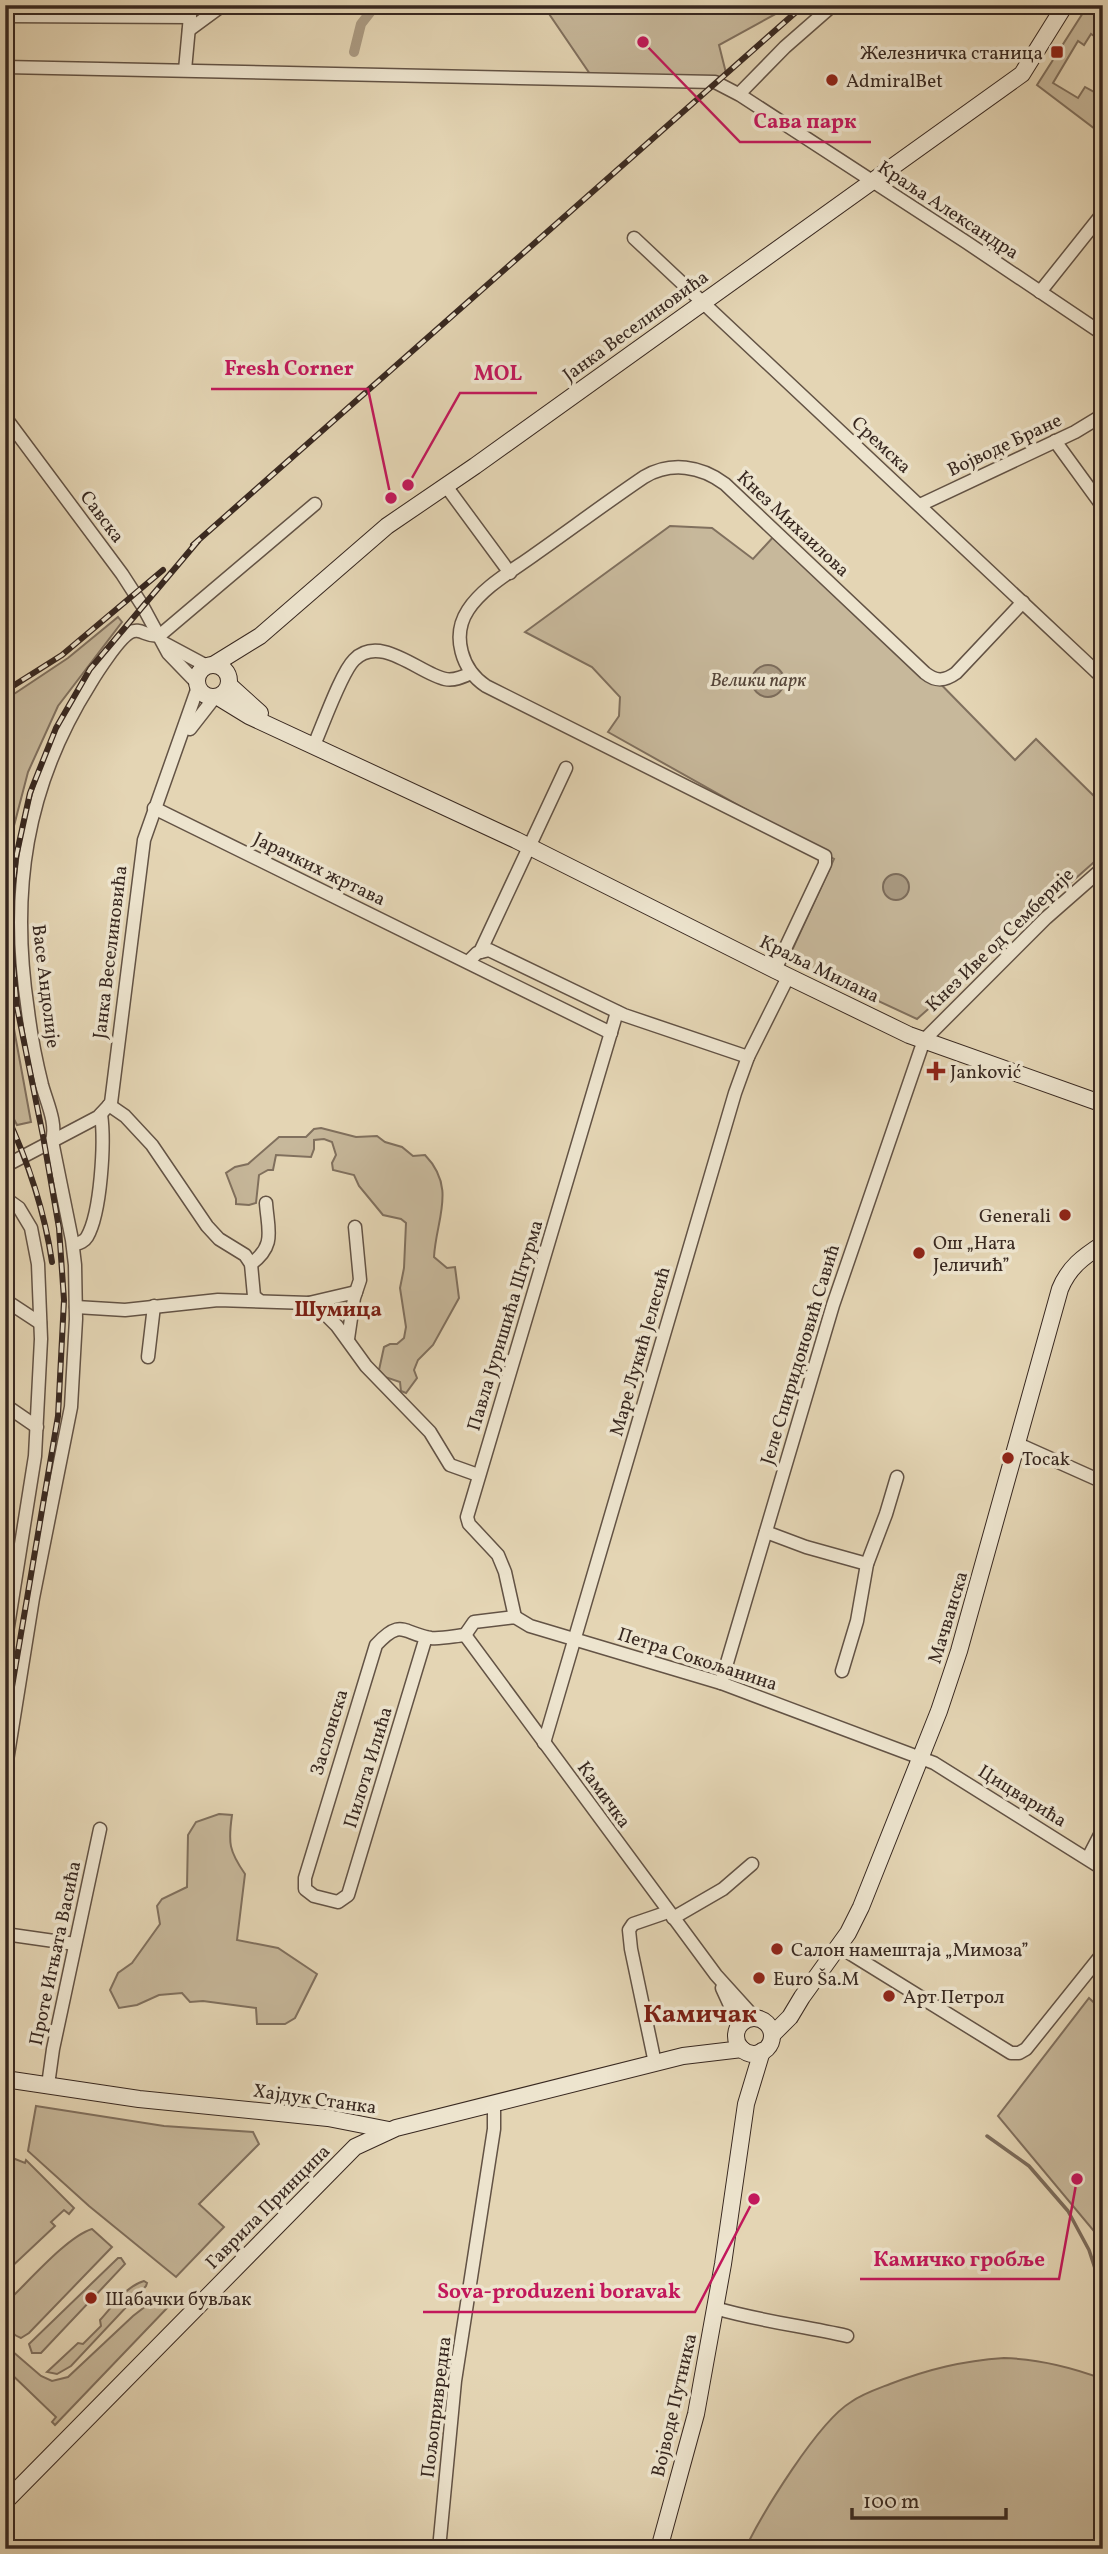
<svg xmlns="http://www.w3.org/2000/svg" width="1108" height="2554" font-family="Vollkorn,serif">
	<rect width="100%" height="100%" fill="#e4d5b4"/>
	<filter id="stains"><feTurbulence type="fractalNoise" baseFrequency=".00286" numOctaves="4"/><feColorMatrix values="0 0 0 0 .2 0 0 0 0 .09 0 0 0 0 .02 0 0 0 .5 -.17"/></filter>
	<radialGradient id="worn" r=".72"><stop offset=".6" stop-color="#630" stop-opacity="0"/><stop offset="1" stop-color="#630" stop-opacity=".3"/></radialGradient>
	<g fill="#c7b89b" stroke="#80705e" stroke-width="2">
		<polygon points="543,5 792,5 719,45 726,73 720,79 590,74"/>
		<polygon points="1088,5 1103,5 1103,26 1100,27 1103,42 1091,34 1084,45 1078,41 1053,83 1078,98 1085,87 1094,92 1103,135 1037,85"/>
		<polygon points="670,526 712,528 753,559 776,534 923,666 1015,760 1036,739 1100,802 1102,855 917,1019 788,959 834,859 608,732 619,716 620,697 592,667 525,632"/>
		<polygon points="118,617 122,622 58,706 28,772 9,845 5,878 5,700 68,658"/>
		<polygon points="5,966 12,1018 31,1122 17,1125 5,1102"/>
		<path d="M 321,1128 L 356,1137 L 377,1136 L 385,1142 L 402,1147 L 413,1156 L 425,1155 C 457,1188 436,1219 434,1257 L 447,1268 L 455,1267 L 459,1298 L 433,1345 L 418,1360 L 414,1370 L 417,1378 L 406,1393 L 401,1391 L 400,1382 L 385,1377 L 379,1370 L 384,1347 L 390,1344 L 397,1344 L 404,1338 L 406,1327 L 400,1288 L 404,1268 L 406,1223 L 401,1219 L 383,1215 L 359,1186 L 354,1175 L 333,1170 L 332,1163 L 336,1155 L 332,1142 L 324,1139 L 314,1140 L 314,1149 L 311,1157 L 276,1155 L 273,1170 L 268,1170 L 259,1175 L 256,1203 L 249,1205 L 236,1204 L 236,1199 L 226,1173 L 235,1167 L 248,1164 L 279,1137 L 306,1137 L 314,1129 Z"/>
		<path d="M 219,1814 L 232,1815 C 228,1843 229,1851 245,1874 L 237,1940 L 278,1948 L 317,1974 L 295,2018 L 285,2024 L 257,2024 L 256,2008 L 203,2001 L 190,2002 L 182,1993 L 159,1995 L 137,2005 L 119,2008 L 110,1990 L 118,1973 L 132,1963 L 160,1924 L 157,1906 L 162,1899 L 187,1887 L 188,1835 L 196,1822 Z"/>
		<polygon points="1089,1998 1103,2011 1103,2242 998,2116"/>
		<polygon points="36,2106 164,2126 253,2132 259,2144 199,2204 224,2227 176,2277 89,2206 28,2151"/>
		<polygon points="5,2155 25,2163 26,2160 74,2208 69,2214 64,2210 51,2222 55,2226 5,2273"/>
		<path d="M 92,2229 L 112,2247 L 29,2333 L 21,2338 C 5,2332 0,2314 9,2300 C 29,2281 68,2236 92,2229 Z"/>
		<polygon points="118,2258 121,2258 125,2264 41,2353 32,2353 29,2344"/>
		<path d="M 144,2281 L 147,2283 L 146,2286 L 71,2366 L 57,2374 L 47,2372 L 78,2343 L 83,2344 L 101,2326 L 100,2320 C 112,2307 126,2286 144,2281 Z"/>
		<polygon points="160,2295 170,2305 55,2425 52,2422 56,2417 5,2368 5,2345 41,2376 52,2381 68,2377 133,2316"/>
		<path d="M 1004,2358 C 1038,2359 1071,2367 1103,2379 L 1103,2549 L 745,2549 C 763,2512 818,2422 851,2402 C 862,2394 877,2389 890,2384 C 929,2369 962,2361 1004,2358 Z"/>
	</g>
	<g fill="#aa9a82" stroke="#7c6c5b" stroke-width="2">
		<circle cx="768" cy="681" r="16"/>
		<circle cx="896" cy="887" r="13"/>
	</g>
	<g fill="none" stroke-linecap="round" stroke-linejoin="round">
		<polyline stroke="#7c6c5b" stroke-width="3.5" points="987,2136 1029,2166 1068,2211 1089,2250 1103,2293"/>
		<polyline stroke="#aa9a82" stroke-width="10" points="354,52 361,24 376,5"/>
		<g stroke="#635345" stroke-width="15">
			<g id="street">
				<polyline points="5,16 190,17"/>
				<polyline points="189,30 223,5"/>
				<polyline points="5,67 715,82 740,95 966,242 1103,334"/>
				<polyline points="185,70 191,5"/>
				<polyline points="739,94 785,47 833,5"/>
				<polyline points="634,238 1103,678"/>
				<polyline points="1040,292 1103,213"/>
				<polyline points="5,417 122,574 142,605 168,653 197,683"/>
				<polyline points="1055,441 1103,507"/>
				<polyline points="446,486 510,573"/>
				<polyline points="920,505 1075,432 1103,415"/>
				<polyline points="159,636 315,504"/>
				<polyline points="164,643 207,666"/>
				<polyline points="190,729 215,697"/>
				<path d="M 314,745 C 323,725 341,673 354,660 C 380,633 420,674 445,679 C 454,681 463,677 471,673"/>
				<polyline points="154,808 611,1033"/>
				<polyline points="480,952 566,768"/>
				<polyline points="468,962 477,953 489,950 624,1015 748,1057"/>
				<path d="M 775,970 L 825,864 L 825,856 L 486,686 C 462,670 451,636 468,610 C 483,587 512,571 534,555 C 571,529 607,502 644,477 C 671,461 701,466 725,484 L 925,673 C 936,682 945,681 956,673 L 1023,602"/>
				<polyline points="109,1105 125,1116 152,1145 207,1226 219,1239 245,1255 251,1264 254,1296 260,1301"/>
				<polyline points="5,1166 98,1117 111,1103 144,840 198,687"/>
				<polyline points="5,1198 19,1208 31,1228 38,1264 41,1339 35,1456 5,1645"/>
				<path d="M 73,1245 C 79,1243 84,1242 87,1237 C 101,1213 105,1142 101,1114"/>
				<path d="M 251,1264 C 276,1245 268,1231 266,1203"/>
				<polyline points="5,1300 40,1323"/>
				<polyline points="309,1303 356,1292"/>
				<polyline points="76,1307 125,1310 218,1300 309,1303 320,1309 337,1326 366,1366 430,1432 450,1465 478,1475"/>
				<polyline points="348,1339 354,1298 360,1280 355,1227"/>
				<polyline points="148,1357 154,1306"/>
				<polyline points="5,1405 37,1427"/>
				<polyline points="1018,1444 1103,1482"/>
				<polyline points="766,1532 806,1547 867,1564"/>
				<polyline points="515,1617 505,1572 498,1555 469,1524 467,1517 617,1012"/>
				<polyline points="465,1635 474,1622 515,1617 530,1626 721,1683 934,1763 1103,1869"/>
				<polyline points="465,1635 716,1975 754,2017"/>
				<path d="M 426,1637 L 348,1895 L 338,1902 L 314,1896 L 305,1889 L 305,1878 L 376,1645 C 402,1617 403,1634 431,1638 C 442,1639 454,1636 465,1635"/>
				<polyline points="842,1671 857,1621 867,1564 886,1514 897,1477"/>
				<polyline points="721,1683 833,1305 924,1040 1046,918 1103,868"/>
				<polyline points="544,1743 735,1093 748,1057 788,977"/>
				<path d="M 5,1773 L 33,1598 L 71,1407 L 76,1319 L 75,1265 L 72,1240 L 52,1141 C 57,1123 47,1103 42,1085 C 36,1061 31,1036 28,1011 C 10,892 25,787 90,684 C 97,672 118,640 129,633 C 140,626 147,638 158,635"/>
				<polyline points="1088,1858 1103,1829"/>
				<polyline points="673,1918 723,1889 752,1864"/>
				<polyline points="5,1934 75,1944"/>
				<polyline points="838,1946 1011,2053 1019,2053 1026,2049 1103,1953"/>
				<polyline points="722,1988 739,2025"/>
				<polyline points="655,2063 631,1949 629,1930 633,1924 668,1912"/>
				<polyline points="48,2085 53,2049 100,1829"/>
				<path d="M 715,2308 C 759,2321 803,2326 847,2336"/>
				<polyline points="439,2549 455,2381 494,2129 494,2104"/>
			</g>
		</g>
		<g stroke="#382820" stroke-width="18">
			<g id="secondary">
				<circle cx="213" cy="681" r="16"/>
				<polyline points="213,665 260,636 387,526 475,466 1022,74 1065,5"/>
				<polyline points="229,685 260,713"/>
				<polyline points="218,697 249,716 516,840 775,970 909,1035 1103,1104"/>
				<circle cx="754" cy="2036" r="18"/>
				<path d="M 772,2035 L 790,2017 L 802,1997 L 848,1933 L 861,1907 L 939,1711 L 959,1651 L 1060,1289 C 1069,1267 1083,1257 1103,1244"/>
				<polyline points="5,2079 139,2099 328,2118 389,2130"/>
				<polyline points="5,2502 355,2147 396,2128 683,2056 742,2049"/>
				<polyline points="659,2549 696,2414 723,2264 746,2104 762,2051"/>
			</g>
		</g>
		<use href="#street" stroke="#ede4ce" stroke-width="12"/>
		<use href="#secondary" stroke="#ede4ce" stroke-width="16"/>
		<g stroke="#382820" stroke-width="6">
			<g id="rail">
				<polyline points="193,545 804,5"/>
				<polyline points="5,691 62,655 163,570"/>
				<path d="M 5,1112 C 28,1161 44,1208 52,1262"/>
				<polyline points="5,1728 58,1416 64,1300 59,1228 43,1136 17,1007 9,920 16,857 30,793 56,728 90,669 198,541"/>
			</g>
		</g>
		<use href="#rail" stroke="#ede4ce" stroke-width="3.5" stroke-dasharray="10" stroke-linecap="butt"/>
	</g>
	<g fill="#8f2418" stroke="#ede4ce" stroke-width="2.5">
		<rect x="1050" y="45" width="14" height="14" rx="3.5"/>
		<circle cx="832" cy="80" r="7"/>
		<path d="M932.5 1060.5h7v7h7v7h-7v7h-7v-7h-7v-7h7z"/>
		<circle cx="1065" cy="1215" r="7"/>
		<circle cx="919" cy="1253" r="7"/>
		<circle cx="1008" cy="1458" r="7"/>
		<circle cx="777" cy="1949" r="7"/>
		<circle cx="759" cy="1978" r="7"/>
		<circle cx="889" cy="1996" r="7"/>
		<circle cx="91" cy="2298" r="7"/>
	</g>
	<g text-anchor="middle" stroke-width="7" stroke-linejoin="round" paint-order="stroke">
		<g font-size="19" fill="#382820" stroke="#ede4ce" text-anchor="start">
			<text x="1043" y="59" text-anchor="end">Железничка станица</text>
			<text x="846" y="87">AdmiralBet</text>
			<text x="950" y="1078">Janković</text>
			<text x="1051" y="1222" text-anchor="end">Generali</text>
			<text x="933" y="1249">Ош „Ната<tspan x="933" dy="22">Јеличић”</tspan></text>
			<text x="1022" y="1465">Tocak</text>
			<text x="791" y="1956">Салон намештаја „Мимоза”</text>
			<text x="773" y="1985">Euro Ša.M</text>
			<text x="903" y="2003">Арт Петрол</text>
			<text x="105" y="2305">Шабачки бувљак</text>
		</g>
		<g font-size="19" fill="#382820" stroke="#ede4ce">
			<text transform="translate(949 209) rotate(33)" y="7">Краља Александра</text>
			<text transform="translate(635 325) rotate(-36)" y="7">Јанка Веселиновића</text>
			<text transform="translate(882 444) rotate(43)" y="7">Сремска</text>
			<text transform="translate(1004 444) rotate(-25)" y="7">Војводе Бране</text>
			<text transform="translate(103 516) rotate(53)" y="7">Савска</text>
			<text transform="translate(794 523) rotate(43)" y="7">Кнез Михаилова</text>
			<text transform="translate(320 868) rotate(26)" y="7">Јарачких жртава</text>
			<text transform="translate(999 939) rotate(-44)" y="7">Кнез Иве од Семберије</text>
			<text transform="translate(109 952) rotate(-83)" y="7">Јанка Веселиновића</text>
			<text transform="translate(820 968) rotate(26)" y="7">Краља Милана</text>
			<text transform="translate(47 986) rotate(83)" y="7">Васе Андолије</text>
			<text transform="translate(504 1325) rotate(-73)" y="7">Павла Јуришића Штурма</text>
			<text transform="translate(639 1351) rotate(-74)" y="7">Маре Лукић Јелесић</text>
			<text transform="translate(799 1354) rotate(-73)" y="7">Јеле Спиридоновић Савић</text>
			<text transform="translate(947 1617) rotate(-73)" y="7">Мачванска</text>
			<text transform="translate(698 1658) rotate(18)" y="7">Петра Сокољанина</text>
			<text transform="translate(328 1732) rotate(-73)" y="7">Заслонска</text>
			<text transform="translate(367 1767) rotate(-73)" y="7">Пилота Илића</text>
			<text transform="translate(605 1794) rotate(54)" y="7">Камичка</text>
			<text transform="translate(1023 1795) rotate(32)" y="7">Цицварића</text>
			<text transform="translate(54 1953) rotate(-78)" y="7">Проте Игњата Васића</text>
			<text transform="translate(315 2098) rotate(8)" y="7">Хајдук Станка</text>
			<text transform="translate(267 2206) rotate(-45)" y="7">Гаврила Принципа</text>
			<text transform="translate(673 2405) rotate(-77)" y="7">Војводе Путника</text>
			<text transform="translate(435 2407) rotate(-83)" y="7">Пољопривредна</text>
		</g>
		<g font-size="19" font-style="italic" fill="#554539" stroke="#ede4ce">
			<text x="758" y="686">Велики парк</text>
		</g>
		<g font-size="21" font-weight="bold" fill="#7a1f14" stroke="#ede4ce">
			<text x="338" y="1316">Шумица</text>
		</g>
		<g font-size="26" font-weight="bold" fill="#7a1f14" stroke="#ede4ce">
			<text x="700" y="2022">Камичак</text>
		</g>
	</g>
	<path fill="none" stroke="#c2185b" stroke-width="2.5" d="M643 42L740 142H871M391 498L368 389H211M408 485L460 393H537M1077 2179L1059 2279H860M754 2199L695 2312H423"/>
	<g fill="#c2185b" stroke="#ede4ce" stroke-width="2.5">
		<circle cx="643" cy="42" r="7"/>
		<circle cx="391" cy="498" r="7"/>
		<circle cx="408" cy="485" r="7"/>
		<circle cx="1077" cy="2179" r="7"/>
		<circle cx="754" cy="2199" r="7"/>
	</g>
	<g font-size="21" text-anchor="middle" font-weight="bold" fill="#c2185b" stroke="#ede4ce" stroke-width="7" stroke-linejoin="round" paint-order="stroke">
		<text x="805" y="128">Сава парк</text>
		<text x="289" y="375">Fresh Corner</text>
		<text x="498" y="380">MOL</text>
		<text x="959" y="2266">Камичко гробље</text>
		<text x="559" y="2298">Sova-produzeni boravak</text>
	</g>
	<rect width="1108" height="2554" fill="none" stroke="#e4d5b4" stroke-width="28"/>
	<rect x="7" y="7" width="1094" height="2540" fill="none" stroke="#382820" stroke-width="3.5"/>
	<rect x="14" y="14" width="1080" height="2526" fill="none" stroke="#382820" stroke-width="2"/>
	<path d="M852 2508v10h154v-10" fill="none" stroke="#382820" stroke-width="3.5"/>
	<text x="863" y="2508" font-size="21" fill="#382820" stroke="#ede4ce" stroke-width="5" paint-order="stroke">100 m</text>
	<rect width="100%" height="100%" filter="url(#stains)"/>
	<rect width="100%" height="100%" fill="url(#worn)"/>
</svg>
